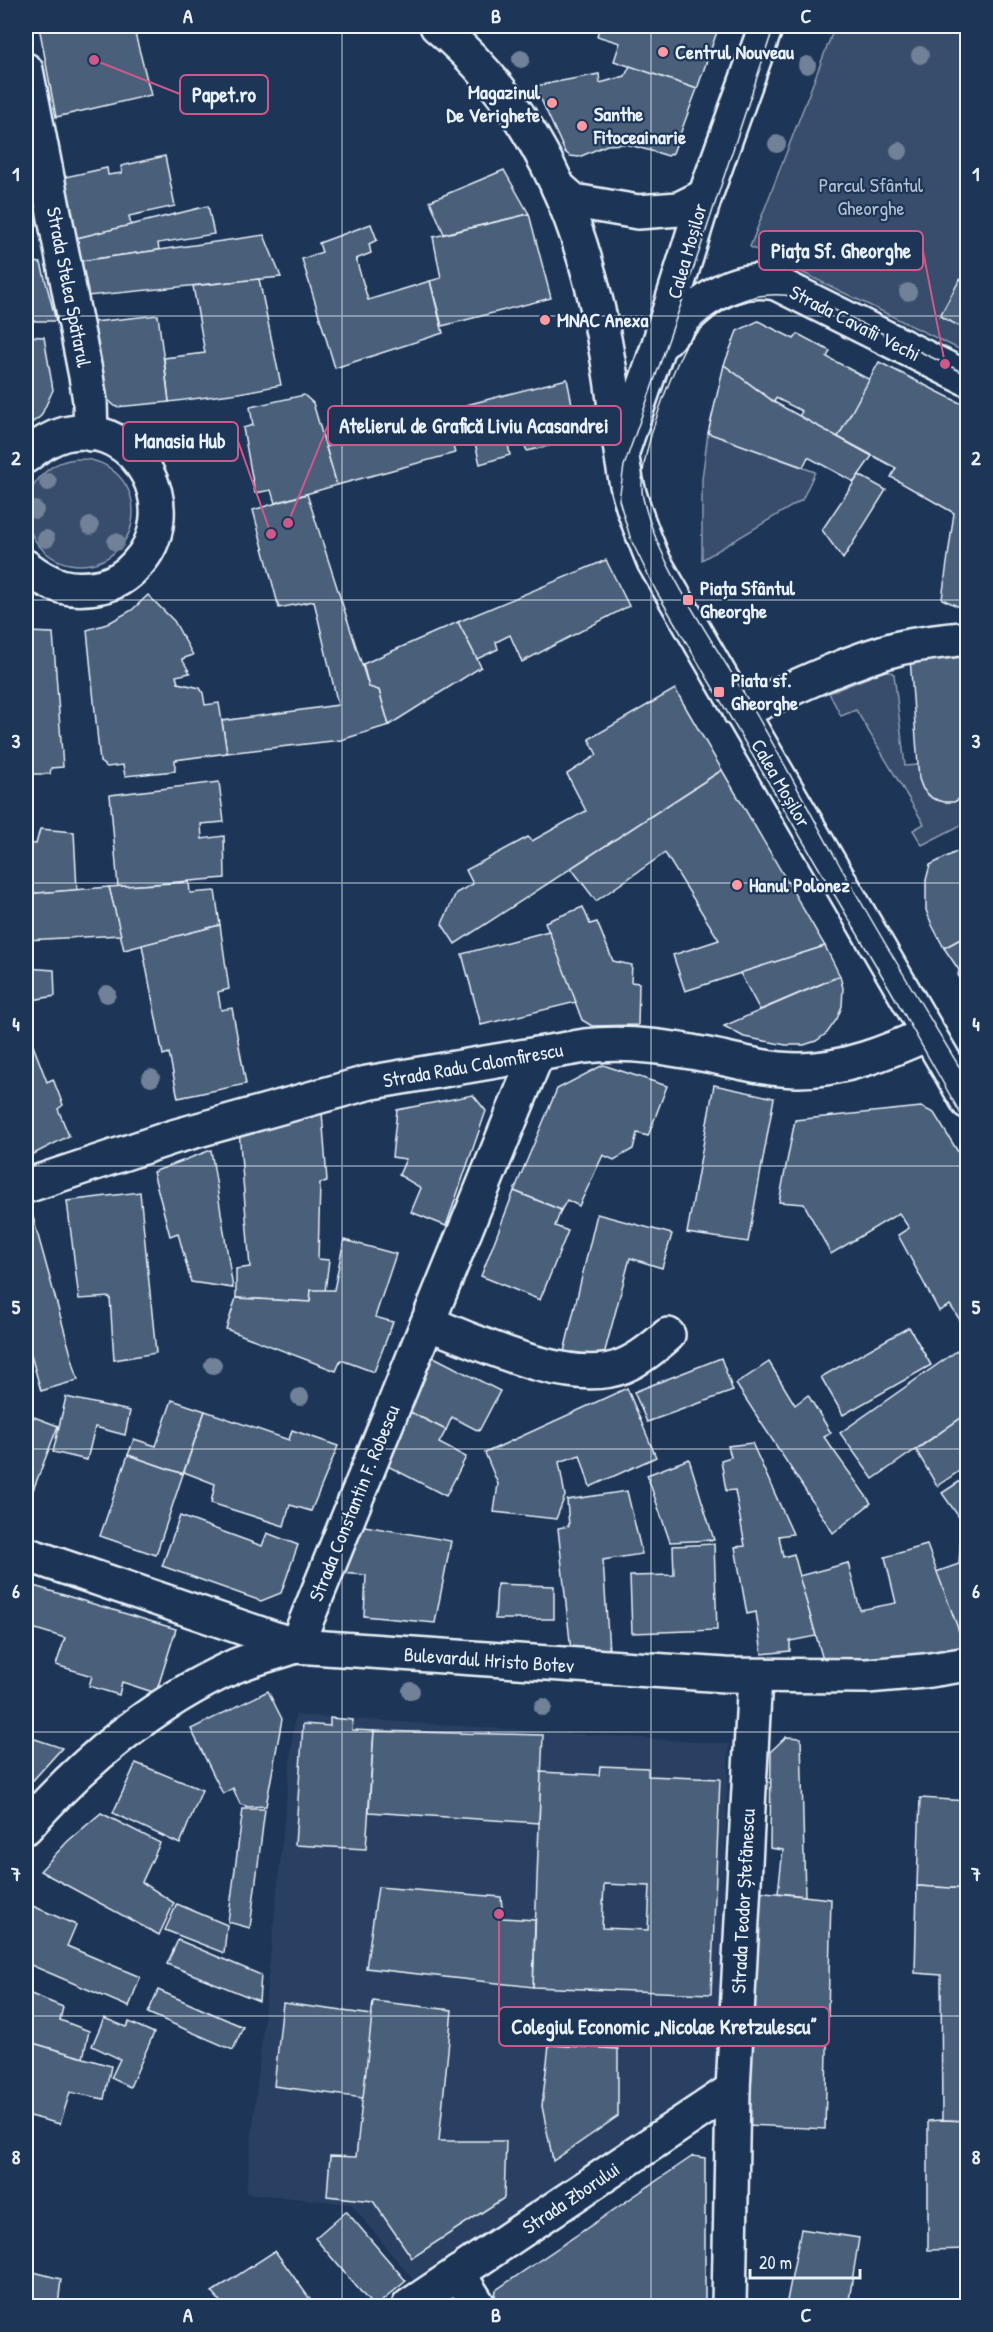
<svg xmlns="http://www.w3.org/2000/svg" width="993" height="2332" font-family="'Patrick Hand',sans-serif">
	<rect width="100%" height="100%" fill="#1d3557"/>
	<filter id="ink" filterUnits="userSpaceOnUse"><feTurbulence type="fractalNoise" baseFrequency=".0167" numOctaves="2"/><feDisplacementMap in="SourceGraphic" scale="12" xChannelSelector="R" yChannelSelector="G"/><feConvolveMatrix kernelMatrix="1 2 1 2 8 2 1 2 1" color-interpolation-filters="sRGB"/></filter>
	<g filter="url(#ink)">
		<polygon fill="#2a4162" points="295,1715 729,1744 716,2084 413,2280 351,2204 246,2193"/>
		<g fill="#374d6c" stroke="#909fb2" stroke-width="1.5">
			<polygon points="835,26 967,26 967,353 750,247"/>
			<polygon points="708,433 815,472 802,500 702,560 702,479"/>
			<circle cx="80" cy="512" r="53"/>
			<path d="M 887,670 L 894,674 L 905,766 L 918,765 C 919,772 919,783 923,789 C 933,805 954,805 967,794 L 967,822 L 922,845 L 913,830 L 924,824 L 856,710 L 841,716 L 829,693 Z"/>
		</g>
		<g fill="#495e7a" stroke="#e8f1f8" stroke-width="1.5" fill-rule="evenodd">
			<polygon points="39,26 133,26 151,95 56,117"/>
			<polygon points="600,26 719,26 697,89 614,61 620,43 597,36"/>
			<polygon points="630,66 697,89 673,153 668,156 662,154 626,144 607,145 579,157 570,156 565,152 535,86 599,74 600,83 625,76"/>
			<polygon points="165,156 175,206 129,216 131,225 77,238 65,177 107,168 108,175 122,173 121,166"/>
			<polygon points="504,170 529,214 444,234 430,201"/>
			<polygon points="208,206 214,234 158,243 159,250 81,261 77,238"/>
			<polygon points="529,214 551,298 442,326 430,281 441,278 433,237"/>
			<polygon points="371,224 377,240 369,244 371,253 356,259 368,300 430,281 443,333 335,368 302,259 322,252 319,243"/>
			<polygon points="264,235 281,277 87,296 81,261"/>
			<polygon points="26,261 41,263 56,321 26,321"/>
			<polygon points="259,279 281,385 239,393 169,402 164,358 205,353 193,286"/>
			<polygon points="960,279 968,284 968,331 940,316"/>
			<polygon points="158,315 169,402 116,407 107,399 94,322"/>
			<polygon points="758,321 794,339 798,334 830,351 827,357 870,380 838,437 799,417 802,411 776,398 774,402 724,365 737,331"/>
			<polygon points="26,336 44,337 53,390 41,416 26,427"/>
			<polygon points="879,362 968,407 968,611 942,599 954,513 891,477 896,468 838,437"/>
			<polygon points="724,365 774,402 872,456 854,482 808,457 803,467 708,433"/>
			<polygon points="567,379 579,439 527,451 522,439 508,444 510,455 480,464 466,405"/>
			<polygon points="304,395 313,403 337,485 275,503 271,490 255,493 243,428 253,425 250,407"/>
			<polygon points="443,413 455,453 337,485 326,447"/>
			<polygon points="859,475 886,490 843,559 822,530"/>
			<polygon points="307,494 369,687 379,690 389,725 341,740 227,753 222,721 338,705 314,601 279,608 253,510"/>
			<polygon points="606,560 629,606 522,662 510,635 496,642 498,649 477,659 458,622"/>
			<polygon points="148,595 174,621 193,655 182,659 190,673 176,676 178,683 200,688 203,693 205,705 219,703 227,753 175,760 175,771 125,776 123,765 107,767 100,762 87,630 107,624 132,610"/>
			<polygon points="458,622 481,667 389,725 379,690 369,687 363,664"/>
			<polygon points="26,632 53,633 63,767 51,768 50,774 26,774 26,737 28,736 26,712"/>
			<polygon points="968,654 968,794 954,802 944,802 932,798 923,789 919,779 910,658"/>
			<polygon points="675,689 722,770 455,944 442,924 456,893 473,884 466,870 528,837 532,841 586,811 567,774 597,755 589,739"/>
			<polygon points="722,770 825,946 685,991 673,955 719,940 665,853 596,901 571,868"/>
			<polygon points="219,782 224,822 201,824 202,839 224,836 225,878 118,887 110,795"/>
			<polygon points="40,829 74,832 77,890 26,894 26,843 36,844"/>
			<polygon points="968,846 968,935 944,948 932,925 926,910 926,880 930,865"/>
			<polygon points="189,882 190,893 215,891 220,925 124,950 109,887"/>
			<polygon points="109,887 121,935 26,940 26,894"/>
			<polygon points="583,907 590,924 597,922 613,961 632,965 631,982 639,983 638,1025 592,1026 582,1020 545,922"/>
			<polygon points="220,925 229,989 218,992 221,1010 232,1008 246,1084 178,1098 169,1053 163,1055 142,945"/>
			<polygon points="549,931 576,1002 481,1025 462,954"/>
			<polygon points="968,935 968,990 958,975 959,970 944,948"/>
			<polygon points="825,946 840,976 760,1010 740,973"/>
			<polygon points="26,968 54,970 55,996 26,1001"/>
			<polygon points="840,976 843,988 842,1006 837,1019 827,1033 816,1041 804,1045 786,1045 744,1037 724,1026"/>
			<polygon points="26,1027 47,1082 53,1079 63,1105 58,1109 69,1136 26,1158"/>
			<polygon points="603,1065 667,1086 648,1136 637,1133 633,1149 614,1160 603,1155 579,1206 567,1200 561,1210 514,1191 557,1089"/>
			<polygon points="714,1085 774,1098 748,1242 687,1233"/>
			<polygon points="473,1095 486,1111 446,1226 411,1212 421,1188 399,1175 406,1159 392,1157 397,1110"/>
			<polygon points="921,1107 934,1113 968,1168 968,1332 950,1305 939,1311 898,1235 909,1228 899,1213 831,1254 804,1204 779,1202 795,1120"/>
			<polygon points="322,1112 327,1181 320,1183 318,1259 329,1260 325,1291 311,1290 310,1302 236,1298 236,1269 250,1267 239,1130"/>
			<polygon points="211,1150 233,1288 191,1282 178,1233 170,1236 153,1172"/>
			<polygon points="514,1191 561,1210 555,1226 568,1231 540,1300 481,1276"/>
			<polygon points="140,1192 156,1353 114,1360 110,1297 79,1299 67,1201"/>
			<polygon points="31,1210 78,1380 41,1391 26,1337 26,1211"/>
			<polygon points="597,1214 672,1234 662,1268 630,1258 602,1362 564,1352"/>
			<polygon points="344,1240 396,1254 375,1317 393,1322 374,1372 341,1360 336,1371 226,1329 236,1298 310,1302 311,1290 334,1290"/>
			<polygon points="909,1327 931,1365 843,1415 821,1377"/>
			<polygon points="961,1348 968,1357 968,1413 873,1479 840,1433"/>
			<polygon points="428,1354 500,1391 479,1431 452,1417 446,1430 400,1407"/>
			<polygon points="721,1358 733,1391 647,1422 634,1392"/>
			<polygon points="769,1362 795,1405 808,1395 831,1433 824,1437 871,1503 833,1533 736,1384"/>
			<polygon points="627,1388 656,1457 590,1487 580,1455 559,1462 565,1496 556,1519 494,1512 498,1484 485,1453"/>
			<polygon points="66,1397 130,1411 125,1435 95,1427 87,1460 53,1452"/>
			<polygon points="172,1400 205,1411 183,1474 128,1455 134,1439 156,1446"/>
			<polygon points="400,1407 446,1430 439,1443 466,1457 446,1496 374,1459"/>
			<polygon points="205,1411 289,1440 292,1430 338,1446 311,1511 290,1505 284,1526 211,1503 215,1484 184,1472"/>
			<polygon points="968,1413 968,1465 937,1486 916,1450"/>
			<polygon points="26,1414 58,1426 26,1508"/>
			<polygon points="752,1443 793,1534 779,1536 783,1557 794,1554 816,1636 790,1641 790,1651 762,1654 756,1612 747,1614 735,1547 745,1546 735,1490 726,1491 721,1460 731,1457 728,1446"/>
			<polygon points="128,1455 183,1474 156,1555 100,1536"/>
			<polygon points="689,1459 714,1540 670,1542 647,1475"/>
			<polygon points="968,1476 968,1530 942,1493"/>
			<polygon points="627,1491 642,1554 603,1560 609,1651 571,1651 558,1528 569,1526 567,1500"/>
			<polygon points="180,1516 262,1546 267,1533 298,1545 281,1593 261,1601 162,1566"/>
			<polygon points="359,1525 451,1541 435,1623 364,1616 366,1575 340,1573"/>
			<polygon points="968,1531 968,1649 966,1650 936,1572 959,1564 961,1536"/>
			<polygon points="714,1544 717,1630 632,1633 630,1576 674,1575 673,1546"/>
			<polygon points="927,1545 966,1650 825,1667 799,1576 848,1563 860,1610 896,1603 885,1557"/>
			<polygon points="497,1584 554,1586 554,1619 495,1619"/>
			<polygon points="34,1586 176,1629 156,1693 122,1682 119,1695 89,1686 92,1676 56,1665 65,1638 26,1626 26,1589 32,1591"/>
			<polygon points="268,1691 282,1719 266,1806 248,1807 240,1804 233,1788 223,1794 191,1729"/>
			<polygon points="330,1718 353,1720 352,1730 374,1731 366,1849 295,1845 303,1724 330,1726"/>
			<polygon points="374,1731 543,1735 539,1823 369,1812"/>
			<polygon points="26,1736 62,1748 26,1788"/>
			<polygon points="786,1737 801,1738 805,1896 778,1893 783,1850 770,1848 771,1751"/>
			<polygon points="136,1763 202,1790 180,1844 113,1813"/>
			<path d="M 600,1766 L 648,1768 L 648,1776 L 720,1779 L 711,1994 L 533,1987 L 541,1772 L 599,1775 ZM 604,1884 L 650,1886 L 648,1930 L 602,1928 Z"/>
			<polygon points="920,1798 968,1801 968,1889 917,1886"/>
			<polygon points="243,1809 265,1809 250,1928 228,1922"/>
			<polygon points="101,1813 160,1843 142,1882 174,1903 159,1935 40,1871 68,1841"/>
			<polygon points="917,1886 968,1889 968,2121 942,2120 941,1975 915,1973"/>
			<polygon points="378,1887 501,1897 503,1918 535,1920 533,1987 366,1968"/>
			<polygon points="756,1891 831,1899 825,2129 748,2125"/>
			<polygon points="26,1903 76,1925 67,1946 140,1977 129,2007 26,1963"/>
			<polygon points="177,1904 227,1925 224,1953 165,1930"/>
			<polygon points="178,1940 261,1975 259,2001 167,1964"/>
			<polygon points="158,1990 243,2027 233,2050 148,2013"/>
			<polygon points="26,1992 63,2007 60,2020 89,2031 83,2058 26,2041"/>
			<polygon points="373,2001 452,2010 439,2141 506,2141 504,2198 412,2258 373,2201 327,2196 330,2156 356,2157"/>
			<polygon points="283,2003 372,2015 363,2098 274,2086"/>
			<polygon points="104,2018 126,2027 129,2022 154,2033 130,2087 111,2078 120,2059 92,2046"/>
			<polygon points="26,2041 111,2066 104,2099 70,2092 60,2124 26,2115"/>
			<polygon points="549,2045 618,2049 618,2116 553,2161 542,2106"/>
			<polygon points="942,2120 968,2121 968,2249 928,2250 928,2121"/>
			<polygon points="693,2156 705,2158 705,2306 493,2306 496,2290"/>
			<polygon points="346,2211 406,2281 376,2306 373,2306 315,2238"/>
			<polygon points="801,2229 859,2238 848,2306 786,2306"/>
			<polygon points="275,2251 315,2306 224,2306 212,2292"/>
			<polygon points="26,2270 61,2279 58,2306 26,2306"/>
		</g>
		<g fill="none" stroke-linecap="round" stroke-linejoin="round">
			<g stroke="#e8f1f8" stroke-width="38">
				<g id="street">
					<polyline points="26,70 86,376 90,401 91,434"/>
					<polyline points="558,187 574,201 638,212 679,209 705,196"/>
					<path d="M 663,342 C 695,309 725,273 776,283 L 968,379"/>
					<polyline points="622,452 658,347 705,196 766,26"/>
					<path d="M 26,456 C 38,446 50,438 65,434 C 139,418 187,512 136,565 C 127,575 115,583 102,586 C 70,593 51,586 26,567"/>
					<path d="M 740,712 C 789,690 848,661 899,648 C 921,643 945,641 968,638"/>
					<path d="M 26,1186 L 173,1137 L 367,1083 L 585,1046 C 631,1041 673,1048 717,1057 C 744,1063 772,1070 799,1070 C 843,1070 888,1052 927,1034"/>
					<path d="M 428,1323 C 477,1342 572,1388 623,1366 C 640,1359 654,1347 668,1335"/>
					<path d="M 26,1827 C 83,1761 155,1702 235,1666 C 254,1658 276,1653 296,1646 L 537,1054"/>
					<polyline points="458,2273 479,2306"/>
					<polyline points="409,2306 733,2089"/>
					<polyline points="729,2306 733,2089 755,1676"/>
				</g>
			</g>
			<g stroke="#e8f1f8" stroke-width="38">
				<g id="secondary">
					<path d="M 437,26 C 545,116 588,236 610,372 C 616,409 619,448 627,485 C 633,512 644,537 654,562 L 968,1102"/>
					<polyline points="26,1554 296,1646 725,1675 867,1676 924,1671 968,1664"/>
				</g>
			</g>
			<use href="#street" stroke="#1d3557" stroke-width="33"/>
			<use href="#secondary" stroke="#1d3557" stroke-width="33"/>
			<g stroke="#e8f1f8" stroke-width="1.5">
				<polyline points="774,26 692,273 624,466 619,500 631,540 656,591 891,991 968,1127"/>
				<path d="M 968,375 C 935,359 902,343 869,327 C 843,314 813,297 783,295 C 742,292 697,317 681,355 C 666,388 636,464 643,498 C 659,569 716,644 752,707 C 779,753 804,801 830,848 C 874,926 921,1004 968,1081"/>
			</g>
		</g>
		<g fill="#708198">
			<circle cx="920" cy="55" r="9"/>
			<circle cx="521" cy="59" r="9"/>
			<circle cx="807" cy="65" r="9"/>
			<circle cx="777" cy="144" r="9"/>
			<circle cx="899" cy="151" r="9"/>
			<circle cx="908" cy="292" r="9"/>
			<circle cx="48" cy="482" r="9"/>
			<circle cx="35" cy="510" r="9"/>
			<circle cx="90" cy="526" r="9"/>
			<circle cx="46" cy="539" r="9"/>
			<circle cx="116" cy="542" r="9"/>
			<circle cx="107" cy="994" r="9"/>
			<circle cx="151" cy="1078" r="9"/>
			<circle cx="213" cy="1365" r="9"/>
			<circle cx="300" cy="1397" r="9"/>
			<circle cx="411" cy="1691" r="9"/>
			<circle cx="543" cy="1707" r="9"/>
		</g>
	</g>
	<path fill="none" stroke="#e8f1f8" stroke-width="1.5" stroke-opacity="0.55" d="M 342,26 L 342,2306M 651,26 L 651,2306M 26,316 L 968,316M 26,600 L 968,600M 26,883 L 968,883M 26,1166 L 968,1166M 26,1449 L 968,1449M 26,1732 L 968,1732M 26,2016 L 968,2016"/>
	<g fill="#ff9aa2" stroke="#1d3557" stroke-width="2">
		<circle cx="663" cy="52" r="6"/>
		<circle cx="552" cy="103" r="6"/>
		<circle cx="582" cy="126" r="6"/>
		<circle cx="545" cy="320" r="6"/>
		<rect x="682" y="594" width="12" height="12" rx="3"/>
		<rect x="713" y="686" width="12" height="12" rx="3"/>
		<circle cx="737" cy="885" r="6"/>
	</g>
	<g text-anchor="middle" stroke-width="4.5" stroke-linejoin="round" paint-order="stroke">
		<g font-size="20" font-weight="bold" fill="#e8f1f8" stroke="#1d3557" text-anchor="start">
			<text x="675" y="59">Centrul Nouveau</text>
			<text x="540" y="99" text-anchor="end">Magazinul<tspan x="540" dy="23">De Verighete</tspan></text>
			<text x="594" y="121">Santhe<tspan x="594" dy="23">Fitoceainarie</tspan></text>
			<text x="557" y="327">MNAC Anexa</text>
			<text x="700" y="595">Piața Sfântul<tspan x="700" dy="23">Gheorghe</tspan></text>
			<text x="731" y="687">Piata sf.<tspan x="731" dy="23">Gheorghe</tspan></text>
			<text x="749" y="892">Hanul Polonez</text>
		</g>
		<g font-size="20" fill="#b3c0ce" stroke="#1d3557">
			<text x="871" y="192">Parcul Sfântul<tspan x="871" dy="23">Gheorghe</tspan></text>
		</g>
		<g font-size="20" fill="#e8f1f8" stroke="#1d3557">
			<text transform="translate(687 251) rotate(-74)" y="7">Calea Moșilor</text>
			<text transform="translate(69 287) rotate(79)" y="7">Strada Stelea Spătarul</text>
			<text transform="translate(855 323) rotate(27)" y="7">Strada Cavafii Vechi</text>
			<text transform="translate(781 783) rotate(60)" y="7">Calea Moșilor</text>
			<text transform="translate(473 1065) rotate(-10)" y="7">Strada Radu Calomfirescu</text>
			<text transform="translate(354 1503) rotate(-68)" y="7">Strada Constantin F. Robescu</text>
			<text transform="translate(489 1660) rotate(4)" y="7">Bulevardul Hristo Botev</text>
			<text transform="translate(743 1901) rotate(-87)" y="7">Strada Teodor Ștefănescu</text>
			<text transform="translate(571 2198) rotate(-34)" y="7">Strada Zborului</text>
		</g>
	</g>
	<path fill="none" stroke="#cd598a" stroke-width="2" d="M94 60L180 94M945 364L923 251M288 523L328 425M271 534L238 441M499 1914L499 2027"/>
	<g fill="#cd598a" stroke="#1d3557" stroke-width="2">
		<circle cx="94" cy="60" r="6"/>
		<circle cx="945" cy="364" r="6"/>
		<circle cx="288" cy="523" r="6"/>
		<circle cx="271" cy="534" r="6"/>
		<circle cx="499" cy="1914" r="6"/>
	</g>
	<g fill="#1d3557" stroke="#cd598a" stroke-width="2">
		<rect x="180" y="75" width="88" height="39" rx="6"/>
		<rect x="759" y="231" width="164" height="39" rx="6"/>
		<rect x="328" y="406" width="293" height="39" rx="6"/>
		<rect x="123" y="422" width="115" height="39" rx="6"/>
		<rect x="499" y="2007" width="330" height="39" rx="6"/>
	</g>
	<g font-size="21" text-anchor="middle" font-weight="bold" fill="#e8f1f8">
		<text x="224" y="102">Papet.ro</text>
		<text x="841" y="258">Piața Sf. Gheorghe</text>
		<text x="474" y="433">Atelierul de Grafică Liviu Acasandrei</text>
		<text x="180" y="448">Manasia Hub</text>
		<text x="664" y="2034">Colegiul Economic „Nicolae Kretzulescu”</text>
	</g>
	<rect width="993" height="2332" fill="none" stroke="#1d3557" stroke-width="66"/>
	<path d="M750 2269v9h110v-9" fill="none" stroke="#e8f1f8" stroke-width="3"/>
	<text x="759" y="2269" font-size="18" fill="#e8f1f8" stroke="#1d3557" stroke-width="4.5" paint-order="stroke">20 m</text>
	<rect x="33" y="33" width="927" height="2266" fill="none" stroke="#e8f1f8" stroke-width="2"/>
	<g font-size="20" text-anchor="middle" font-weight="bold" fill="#e8f1f8">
		<text x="188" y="23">A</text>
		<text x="496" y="23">B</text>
		<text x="806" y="23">C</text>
		<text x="16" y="181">1</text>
		<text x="976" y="181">1</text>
		<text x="16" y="465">2</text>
		<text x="976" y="465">2</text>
		<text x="16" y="748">3</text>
		<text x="976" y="748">3</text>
		<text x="16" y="1031">4</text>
		<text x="976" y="1031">4</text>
		<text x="16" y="1314">5</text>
		<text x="976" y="1314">5</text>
		<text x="16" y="1598">6</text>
		<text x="976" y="1598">6</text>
		<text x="16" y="1881">7</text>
		<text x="976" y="1881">7</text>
		<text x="16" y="2164">8</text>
		<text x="976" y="2164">8</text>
		<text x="188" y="2322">A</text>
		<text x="496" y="2322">B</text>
		<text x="806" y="2322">C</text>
	</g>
</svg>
